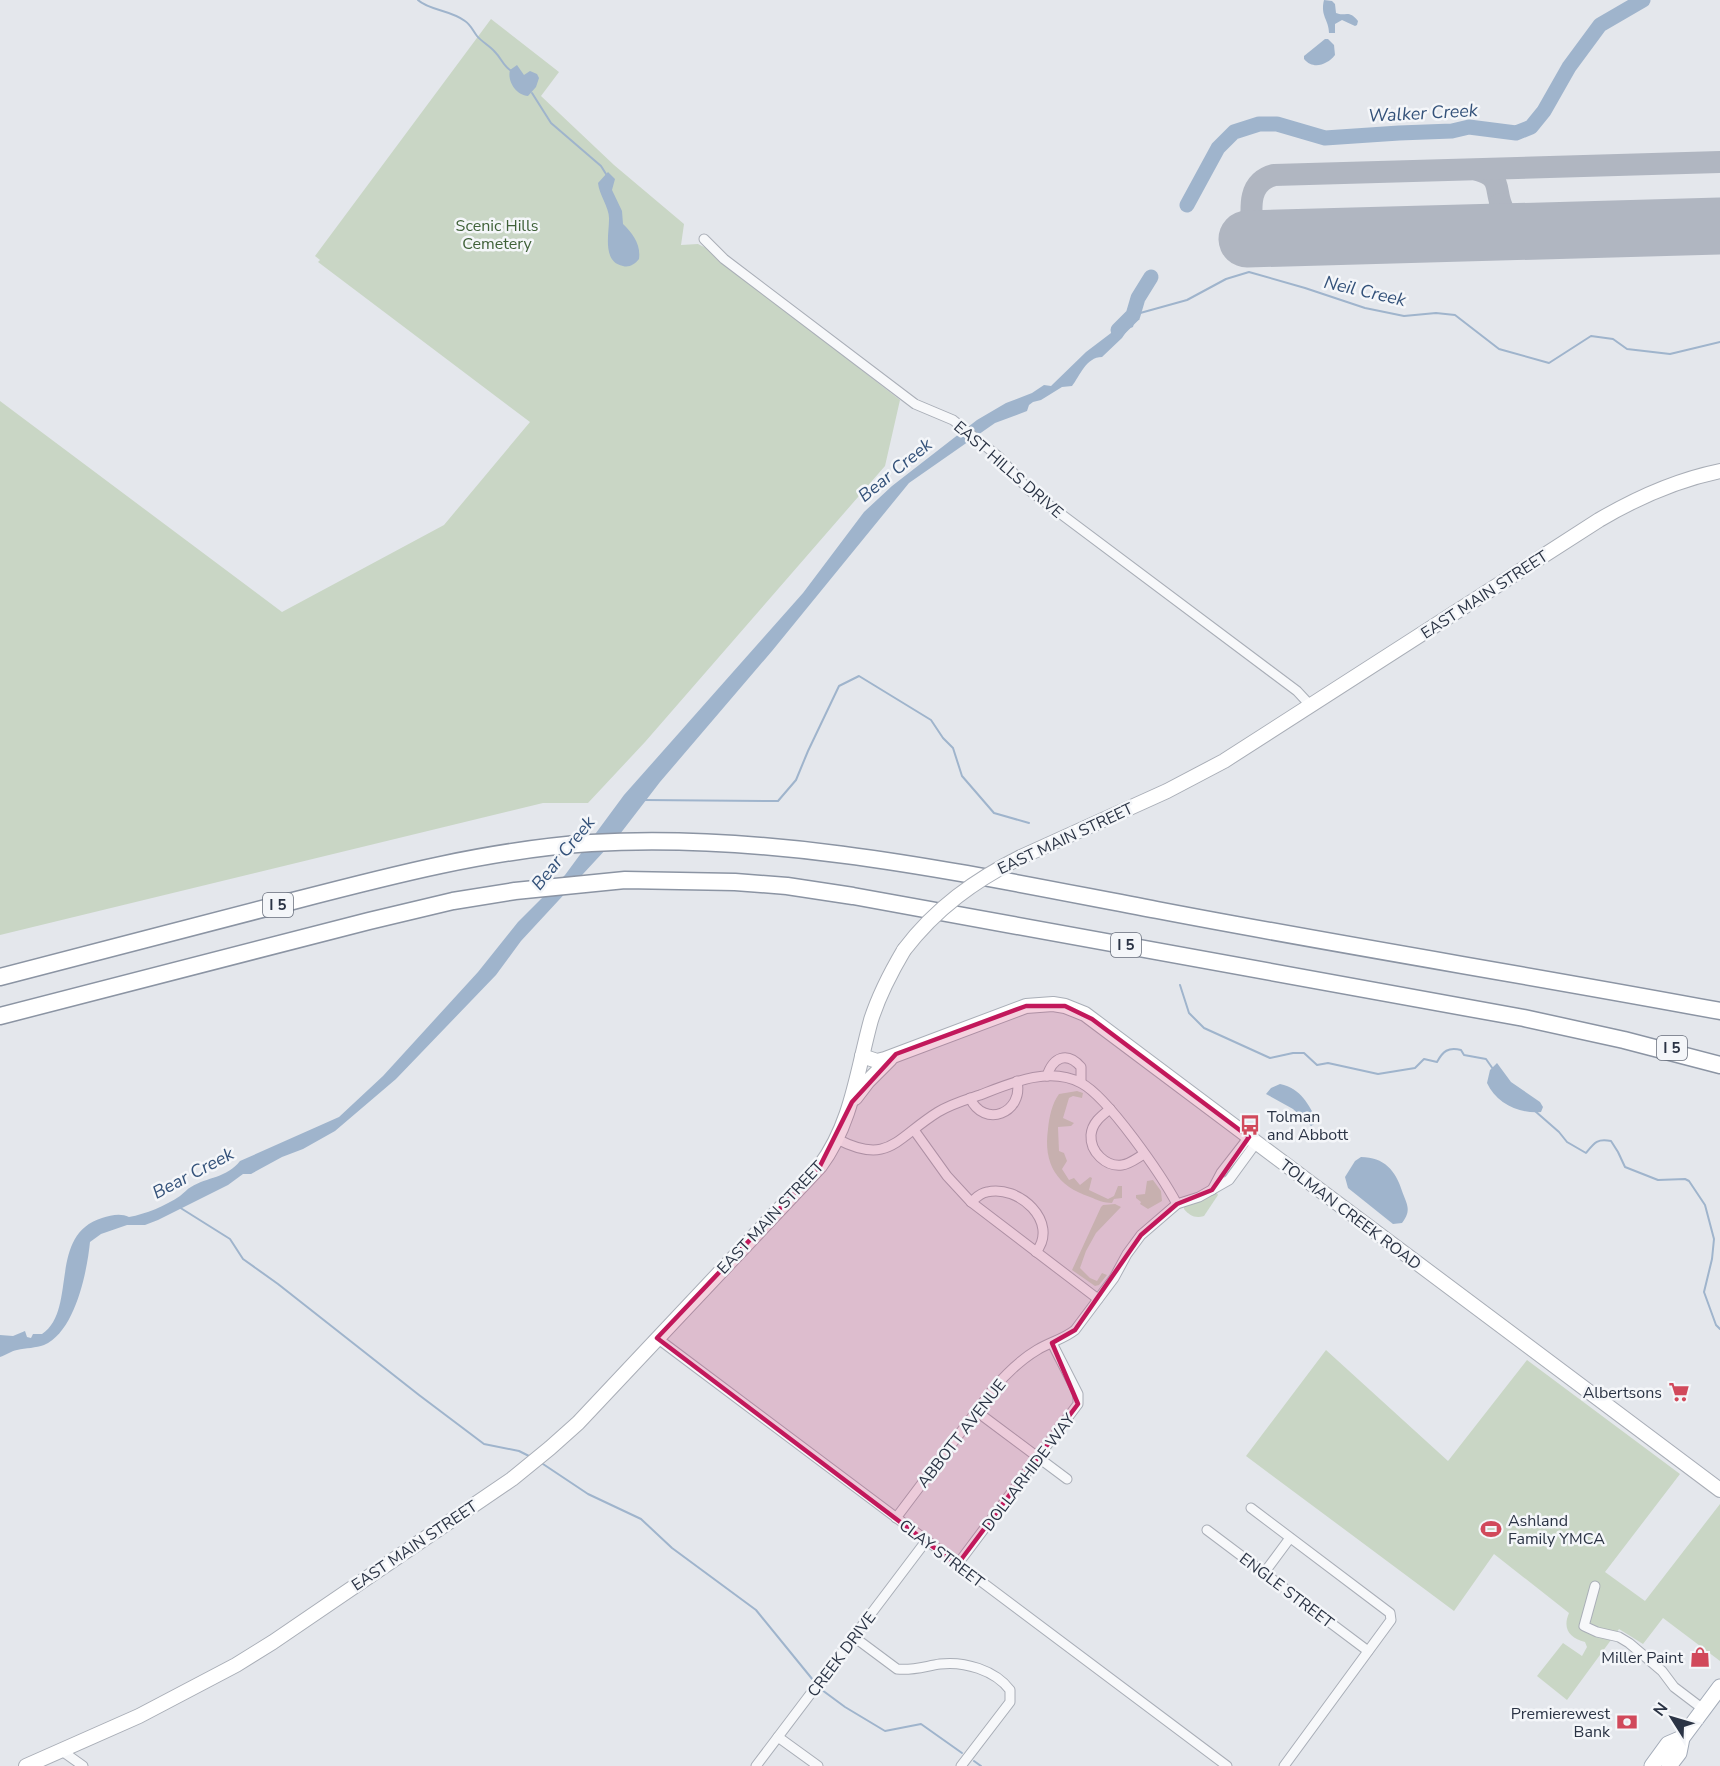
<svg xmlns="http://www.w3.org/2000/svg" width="1720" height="1766" font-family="'Nunito Sans',sans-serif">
	<rect width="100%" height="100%" fill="#e4e7ec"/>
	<g fill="#c9d6c5">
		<polygon points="491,19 559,72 541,96 614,165 684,224 681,245 698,244 706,248 900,400 885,466 645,742 588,803 543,803 0,935 0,401 282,612 444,525 530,422 318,262 320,260 315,256"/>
		<path d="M 1077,1091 L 1083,1093 L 1082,1098 L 1073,1096 L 1069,1098 L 1063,1118 L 1074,1123 L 1071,1126 L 1058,1127 L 1059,1151 L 1064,1153 L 1067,1161 L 1062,1169 L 1069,1180 L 1074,1178 L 1080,1185 L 1090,1177 L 1092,1178 L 1089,1190 L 1108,1199 L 1114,1196 L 1118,1186 L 1122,1186 L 1122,1198 L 1114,1199 L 1112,1203 C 1104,1203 1097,1200 1090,1197 C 1057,1186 1043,1164 1048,1129 C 1049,1118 1052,1103 1059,1094 Z"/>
		<polygon points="1153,1180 1161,1191 1162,1201 1148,1209 1140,1204 1141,1202 1136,1198 1136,1195 1145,1194 1147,1181"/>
		<path d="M 1217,1193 L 1218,1195 L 1204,1216 C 1195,1219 1189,1215 1184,1209 L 1184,1207 Z"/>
		<polygon points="1115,1204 1121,1207 1096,1233 1086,1251 1080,1268 1090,1278 1097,1281 1102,1273 1107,1275 1099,1285 1095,1286 1072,1270 1101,1207 1103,1205"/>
		<path d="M 1326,1350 L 1448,1461 L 1527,1360 L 1680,1474 L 1605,1572 L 1645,1601 L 1720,1504 L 1720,1661 L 1663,1618 L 1643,1644 L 1619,1629 L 1567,1700 L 1537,1676 L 1563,1643 L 1582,1656 L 1587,1647 L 1585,1642 C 1570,1638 1562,1629 1569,1613 L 1494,1554 L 1454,1611 L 1246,1456 Z"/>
	</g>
	<g fill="#9fb4cc">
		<path d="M 1324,0 L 1332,1 L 1335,4 L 1336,13 C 1345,17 1349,9 1358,21 L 1357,25 L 1355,26 L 1342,20 L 1335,24 L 1335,33 L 1329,33 C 1329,20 1320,16 1324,0 Z"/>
		<path d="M 1325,39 L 1328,39 L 1334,45 L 1335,55 C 1327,65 1313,70 1304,59 L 1304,56 Z"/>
		<path d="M 517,65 L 524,75 L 530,71 L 537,74 L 539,78 L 536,87 L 528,96 C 516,95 507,81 510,70 Z"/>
		<path d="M 608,172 L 615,179 L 612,190 L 622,211 L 623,224 C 633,234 641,244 639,259 C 635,264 629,268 623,266 C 602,262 609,234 609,220 C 610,208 599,195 598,183 Z"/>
		<path d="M 1127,312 L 1140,319 L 1134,323 L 1133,327 L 1128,329 L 1122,338 L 1102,357 C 1086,357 1080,376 1072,386 L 1062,387 L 1041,400 L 1033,402 L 1029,405 L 1027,411 L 995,423 L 909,483 L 772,651 L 660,782 L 620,834 L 521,941 L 496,975 L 396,1079 L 335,1131 L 303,1149 L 282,1157 L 251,1174 L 243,1174 L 228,1185 L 158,1220 L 145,1225 L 127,1225 L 101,1234 L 90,1242 C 87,1272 75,1332 44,1345 C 36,1348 26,1348 17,1350 C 11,1351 6,1355 0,1357 L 0,1335 L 13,1336 L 25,1331 L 27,1337 L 31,1338 L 33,1334 L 42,1334 C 78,1310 47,1235 102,1218 C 111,1215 121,1213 129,1217 C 146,1214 165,1206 180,1196 C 184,1193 187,1189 191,1187 C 207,1177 227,1178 240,1161 L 339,1117 L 383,1076 L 478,972 L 518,922 L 565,875 L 624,795 L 803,593 L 864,512 L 892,486 L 977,420 L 1006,403 L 1032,393 L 1044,385 L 1051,386 L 1086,352 L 1115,330 Z"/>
		<path d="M 1497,1063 L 1511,1082 L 1540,1102 L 1543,1107 L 1541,1112 C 1519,1114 1496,1103 1487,1083 L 1490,1070 Z"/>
		<path d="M 1280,1084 C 1302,1089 1308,1104 1318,1122 L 1311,1126 L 1293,1109 L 1266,1094 L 1271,1088 Z"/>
		<path d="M 1361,1157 C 1384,1157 1396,1171 1402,1191 C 1407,1205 1412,1210 1402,1223 L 1393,1224 L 1348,1188 L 1345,1177 L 1355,1161 Z"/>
	</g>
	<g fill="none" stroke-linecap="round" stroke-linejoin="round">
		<g stroke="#9fb4cc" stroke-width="2">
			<path d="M 418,0 C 428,10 451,10 465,21 C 471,25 473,31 477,36 C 482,42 490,46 495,52 C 501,58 503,65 510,70"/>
			<polyline points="532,93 551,123 601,166 606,174"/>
			<polyline points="1133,315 1187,300 1226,279 1249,272 1305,288 1365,308 1404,316 1436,313 1455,315 1499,349 1549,363 1591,336 1613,339 1627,349 1670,354 1720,342"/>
			<polyline points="644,800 778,801 796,780 808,751 839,686 859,676 931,720 943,738 953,748 962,776 994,813 1029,823"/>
			<path d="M 1180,985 L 1189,1013 L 1204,1028 L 1270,1058 L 1293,1053 L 1304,1053 L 1317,1065 L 1328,1063 L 1378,1074 L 1415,1068 L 1424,1059 L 1437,1062 C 1443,1051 1448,1047 1461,1050 L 1464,1055 L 1486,1059 L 1493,1069"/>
			<path d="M 1535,1111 L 1559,1132 L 1567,1142 L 1586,1153 C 1594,1143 1597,1138 1611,1141 L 1618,1152 L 1625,1167 L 1658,1180 L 1685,1179 L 1689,1181 L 1705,1205 L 1714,1239 L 1712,1259 L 1704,1292 L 1716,1325 L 1720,1329"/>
			<polyline points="179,1207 230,1239 243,1259 278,1284 419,1395 484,1444 519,1451 529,1456"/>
			<polyline points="543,1464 588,1494 641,1519 672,1548 756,1610 813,1680"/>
			<polyline points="822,1690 845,1707 885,1731 921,1724 962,1753"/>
			<polyline points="974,1761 981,1766"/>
		</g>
		<g stroke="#9fb4cc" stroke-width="15">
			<polyline points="1187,205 1218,148 1234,132 1259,124 1277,124 1325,138 1399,133 1452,131 1469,127 1516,133 1531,127 1544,111 1569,67 1600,25 1643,0"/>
			<polyline points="1118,330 1133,315 1138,298 1151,277"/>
		</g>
		<g stroke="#b0b6c1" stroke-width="22">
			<path d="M 1477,170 C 1503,177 1494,189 1502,207 C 1508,222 1521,228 1536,232"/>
			<path d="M 1474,233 C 1489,228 1498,221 1500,204"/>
			<path d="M 1253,239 C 1252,215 1244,183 1274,175 L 1720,162"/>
		</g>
		<polyline stroke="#b0b6c1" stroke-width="57" points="1247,239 1720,226"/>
		<g stroke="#a9aeb7" stroke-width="11">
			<g id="street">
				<polyline points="704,239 724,259 915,404 953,420 999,457 1029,490 1297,691 1311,706"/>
				<path d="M 1047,1076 C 1053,1057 1067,1051 1081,1067 L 1081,1082"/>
				<path d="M 970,1098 C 984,1129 1024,1113 1017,1081"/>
				<path d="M 1110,1109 C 1101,1116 1092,1123 1091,1135 C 1090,1152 1106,1167 1122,1165 C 1130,1164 1137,1158 1144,1154"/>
				<polyline points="914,1130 947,1176 971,1202 1098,1299"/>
				<path d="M 837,1139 C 889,1166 896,1138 938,1112 C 951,1104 965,1100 980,1095 C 1011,1083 1049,1066 1081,1083 C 1108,1097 1162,1176 1177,1204"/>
				<polyline points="1212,1190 1221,1173 1249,1137"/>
				<path d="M 971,1202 C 976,1198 980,1193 987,1192 C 1018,1184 1060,1222 1036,1252"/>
				<polyline points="657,1338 1227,1766"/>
				<polyline points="976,1411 1067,1479"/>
				<polyline points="1251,1508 1390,1613 1391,1620 1284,1766"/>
				<path d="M 896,1518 L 994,1388 C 1007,1373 1020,1360 1037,1350 C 1050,1342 1064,1339 1075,1330 L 1114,1278 L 1127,1254 L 1141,1235 L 1177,1204 L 1199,1197 L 1229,1180 L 1256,1143"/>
				<polyline points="1207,1530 1368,1651"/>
				<polyline points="957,1565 1078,1404 1078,1394 1052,1343"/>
				<polyline points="1264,1573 1290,1538"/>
				<polyline points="1595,1586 1584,1626 1597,1632 1619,1637 1629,1643 1662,1671 1674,1687 1703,1709"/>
				<path d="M 854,1637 L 897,1669 C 912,1671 926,1666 940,1664 C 964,1661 995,1670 1010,1690 L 1010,1702 L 961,1766"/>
				<polyline points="778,1737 818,1766"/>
				<polyline points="62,1751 83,1766"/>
				<polyline points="756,1766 926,1541"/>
			</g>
		</g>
		<g stroke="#a9aeb7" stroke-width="16">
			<g id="secondary">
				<path d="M 1021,857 L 1167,791 L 1224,761 L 1599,520 C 1638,497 1676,480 1720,471"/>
				<polyline points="862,1056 877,1061 885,1059 1026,1006 1053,1004 1065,1006 1085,1014 1720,1490"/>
				<polyline points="855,1098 868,1081 890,1059"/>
				<path d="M 26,1766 L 139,1716 L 236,1665 L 273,1642 L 512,1479 L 550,1448 L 578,1423 L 820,1166 C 852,1123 857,1071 871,1020 C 879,995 891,972 904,950"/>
			</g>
		</g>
		<g stroke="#a3abb8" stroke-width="17">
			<g id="primary">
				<polyline points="1652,1766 1668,1744 1682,1738"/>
				<polyline points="1669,1766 1679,1753 1682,1738 1720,1687"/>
			</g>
		</g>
		<g stroke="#8b94a3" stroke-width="19">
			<g id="highway">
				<path d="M 0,977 C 96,952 193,927 289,902 C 389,876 488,850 591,843 C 782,832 971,875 1157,910 C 1344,946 1533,976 1720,1011"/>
				<polyline points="0,1016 369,921 453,901 515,891 625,880 735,882 787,886 853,896 1524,1018 1624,1040 1720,1065"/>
			</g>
		</g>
		<use href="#street" stroke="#f7f8fa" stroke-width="9"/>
		<use href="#secondary" stroke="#fff" stroke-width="14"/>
		<use href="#primary" stroke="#fff" stroke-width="15"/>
		<use href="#highway" stroke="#fff" stroke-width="16"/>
		<g stroke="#a9aeb7" stroke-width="16" stroke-linecap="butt">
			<path id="secondary-bridge" d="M 904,950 C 936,908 975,880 1021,857"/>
		</g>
		<use href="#secondary-bridge" stroke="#fff" stroke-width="14"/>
	</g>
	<path fill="#c2185b" fill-opacity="0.2" stroke="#c2185b" stroke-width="4.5" stroke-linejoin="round" d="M 1026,1006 L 1065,1006 L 1092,1019 L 1249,1137 L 1212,1190 L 1177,1204 L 1141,1235 L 1075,1330 L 1052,1343 L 1078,1404 L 957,1565 L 657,1338 L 820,1166 L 852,1102 L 896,1054 Z"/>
	<defs>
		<g id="bus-bare" transform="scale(1.62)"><path d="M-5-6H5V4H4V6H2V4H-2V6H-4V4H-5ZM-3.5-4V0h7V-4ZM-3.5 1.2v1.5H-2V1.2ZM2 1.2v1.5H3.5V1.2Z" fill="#d1495b" stroke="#f4f6f9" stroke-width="2.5" paint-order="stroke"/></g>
		<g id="supermarket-bare" transform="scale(1.62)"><path d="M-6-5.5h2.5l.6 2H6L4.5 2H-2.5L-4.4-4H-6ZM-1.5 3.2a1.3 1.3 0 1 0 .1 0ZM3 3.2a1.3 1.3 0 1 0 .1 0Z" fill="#d1495b" stroke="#f4f6f9" stroke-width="2.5" paint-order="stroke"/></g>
		<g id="stadium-bare" transform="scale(1.62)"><path d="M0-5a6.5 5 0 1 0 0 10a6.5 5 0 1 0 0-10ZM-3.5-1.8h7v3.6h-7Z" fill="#d1495b" stroke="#f4f6f9" stroke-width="2.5" paint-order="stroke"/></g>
		<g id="shop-bare" transform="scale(1.62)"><path d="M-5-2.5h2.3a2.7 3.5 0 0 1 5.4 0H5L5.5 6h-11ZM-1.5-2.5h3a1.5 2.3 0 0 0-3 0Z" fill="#d1495b" stroke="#f4f6f9" stroke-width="2.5" paint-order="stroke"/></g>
		<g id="bank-bare" transform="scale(1.62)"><path d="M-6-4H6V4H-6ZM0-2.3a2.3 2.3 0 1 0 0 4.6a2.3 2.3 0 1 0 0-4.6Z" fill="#d1495b" stroke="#f4f6f9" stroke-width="2.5" paint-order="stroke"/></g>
	</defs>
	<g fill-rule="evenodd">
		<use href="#bus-bare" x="1250" y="1125"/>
		<use href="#supermarket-bare" x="1679" y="1392"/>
		<use href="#stadium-bare" x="1491" y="1529"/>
		<use href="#shop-bare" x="1700" y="1657"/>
		<use href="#bank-bare" x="1627" y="1722"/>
	</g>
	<g text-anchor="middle" stroke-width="5" stroke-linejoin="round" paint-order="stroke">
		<g fill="#f4f6f9" stroke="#676e7b" stroke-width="1.5">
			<rect x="263" y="893" width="30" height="24" rx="4.5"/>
			<rect x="1111" y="933" width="30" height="24" rx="4.5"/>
			<rect x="1657" y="1036" width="30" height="24" rx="4.5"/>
		</g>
		<g font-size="15" font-weight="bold" fill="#2b3445">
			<text x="278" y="910">I 5</text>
			<text x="1126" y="950">I 5</text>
			<text x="1672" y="1053">I 5</text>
		</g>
		<g font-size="16" fill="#3f6138" stroke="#f4f6f9">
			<text x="497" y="231">Scenic Hills<tspan x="497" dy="18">Cemetery</tspan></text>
		</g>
		<g font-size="16" fill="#2b3445" stroke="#f4f6f9">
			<text transform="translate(1009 469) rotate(41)" y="6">EAST HILLS DRIVE</text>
			<text transform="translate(1484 594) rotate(-33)" y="6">EAST MAIN STREET</text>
			<text transform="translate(1065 838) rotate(-25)" y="6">EAST MAIN STREET</text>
			<text transform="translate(1351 1214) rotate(37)" y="6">TOLMAN CREEK ROAD</text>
			<text transform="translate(770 1217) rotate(-47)" y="6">EAST MAIN STREET</text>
			<text transform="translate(961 1433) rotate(-52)" y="6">ABBOTT AVENUE</text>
			<text transform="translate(1028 1472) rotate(-53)" y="6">DOLLARHIDE WAY</text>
			<text transform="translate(414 1545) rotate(-34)" y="6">EAST MAIN STREET</text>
			<text transform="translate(942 1553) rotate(37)" y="6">CLAY STREET</text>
			<text transform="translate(1287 1590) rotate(37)" y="6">ENGLE STREET</text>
			<text transform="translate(841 1654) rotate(-53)" y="6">CREEK DRIVE</text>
		</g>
		<g font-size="16" fill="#2b3445" stroke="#f4f6f9" text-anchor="end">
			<text x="1267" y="1122" text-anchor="start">Tolman<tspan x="1267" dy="18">and Abbott</tspan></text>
			<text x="1662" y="1398">Albertsons</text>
			<text x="1508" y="1526" text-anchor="start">Ashland<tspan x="1508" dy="18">Family YMCA</tspan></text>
			<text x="1683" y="1663">Miller Paint</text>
			<text x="1610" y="1719">Premierewest<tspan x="1610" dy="18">Bank</tspan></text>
		</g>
		<g font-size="18" font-style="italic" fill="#34527a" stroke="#f4f6f9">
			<text transform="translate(1423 113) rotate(-3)" y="6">Walker Creek</text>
			<text transform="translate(1365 291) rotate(13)" y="6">Neil Creek</text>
			<text transform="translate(895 470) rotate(-39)" y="6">Bear Creek</text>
			<text transform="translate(563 853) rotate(-51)" y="6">Bear Creek</text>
			<text transform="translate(193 1173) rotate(-28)" y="6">Bear Creek</text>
		</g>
	</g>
	<g transform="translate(1672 1718) rotate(307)" stroke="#f4f6f9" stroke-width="4.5" paint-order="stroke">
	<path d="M0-4.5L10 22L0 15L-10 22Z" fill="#2b3445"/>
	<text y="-9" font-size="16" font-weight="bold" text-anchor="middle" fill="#2b3445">N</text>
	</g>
</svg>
